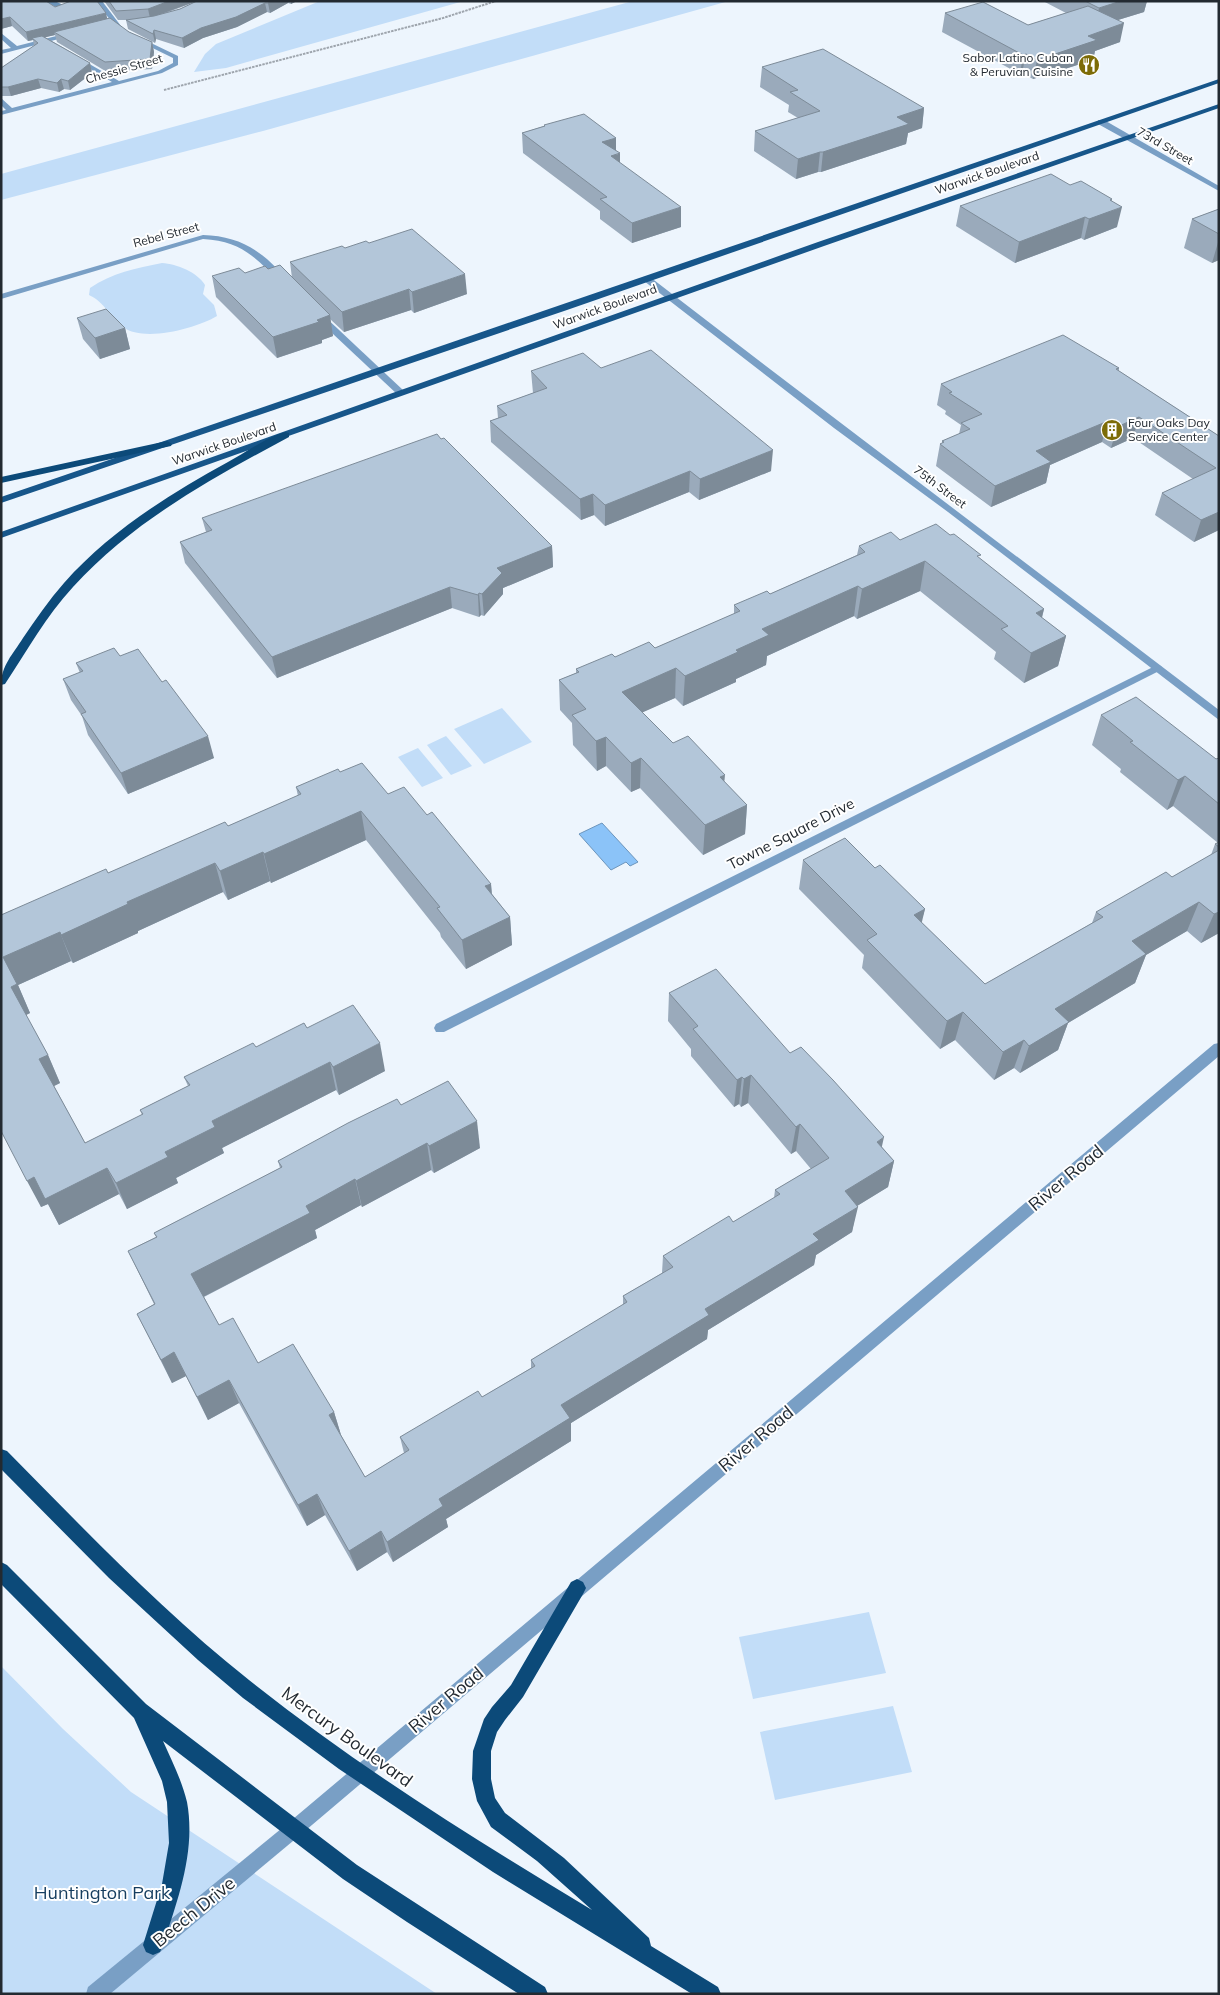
<svg xmlns="http://www.w3.org/2000/svg" width="1220" height="1995" font-family="Mulish,sans-serif">
	<rect width="100%" height="100%" fill="#edf5fd"/>
	<g fill="#c2ddf8">
		<polygon points="320,1 464,1 226,68 194,72 205,54 216,44"/>
		<polygon points="633,1 729,1 263,131 1,200 1,174"/>
		<path d="M 162,263 C 177,264 197,272 205,285 L 203,294 L 214,305 L 217,316 C 197,328 144,343 123,327 C 110,318 105,302 89,295 L 90,288 C 112,273 136,268 162,263 Z"/>
		<polygon points="502,708 532,742 484,764 454,729"/>
		<polygon points="446,736 472,766 451,775 427,745"/>
		<polygon points="418,748 443,778 422,787 398,757"/>
		<polygon points="869,1612 886,1673 753,1699 739,1637"/>
		<polygon points="1,1666 63,1729 131,1792 437,1994 1,1994"/>
		<polygon points="893,1706 912,1772 775,1800 760,1732"/>
	</g>
	<polygon fill="#8bc3f8" stroke="#6c95bc" points="602,823 638,862 630,866 626,862 611,870 579,834"/>
	<g fill="none" stroke-linecap="round" stroke-linejoin="round">
		<polyline stroke="#6c95bc" stroke-width="5" points="49,1 68,10"/>
		<polyline stroke="#9ea5ad" stroke-width="2" stroke-dasharray="2.5 1" stroke-linecap="butt" points="164,90 443,18 496,1"/>
		<g fill="#799fc5" fill-rule="evenodd">
			<polygon points="95,1 102,1 124,30 178,56 178,65 162,73 1,115 1,111 6,110 1,105 1,98 12,108 112,82 75,60 75,58 79,58 119,81 158,71 173,63 173,58 120,32"/>
			<polygon points="72,32 75,34 74,35 1,54 1,50 11,48 1,39 1,33 17,46"/>
			<polygon points="1098,120 1104,120 1219,186 1219,191 1098,124"/>
			<path d="M 203,235 C 240,236 263,251 286,279 L 279,281 C 254,256 240,241 203,239 L 1,299 L 1,294 Z"/>
			<polygon points="316,314 322,314 404,391 404,395 398,395 316,318"/>
			<polygon points="1157,665 1161,666 1162,668 1161,670 444,1032 436,1032 434,1028 436,1024"/>
			<polygon points="293,1821 299,1824 302,1830 299,1836 110,1994 86,1994 88,1987 287,1824"/>
		</g>
		<g fill="#799fc5" fill-rule="evenodd">
			<path d="M 644,277 L 650,277 C 839,423 1029,565 1219,710 L 1219,720 L 948,512 L 834,428 L 644,281 Z"/>
			<polygon points="1219,1043 1219,1056 1108,1150 299,1836 293,1839 287,1836 284,1830 287,1824 1214,1044"/>
		</g>
		<g fill="#17568a" fill-rule="evenodd">
			<polygon points="1219,79 1219,83 567,310 1,503 1,497"/>
			<polygon points="1219,104 1219,108 824,246 1,538 1,532 818,242"/>
		</g>
		<g fill="#0c4a79" fill-rule="evenodd">
			<path d="M 285,432 L 289,433 L 289,437 C 211,479 133,521 73,587 C 46,616 27,651 5,684 L 1,685 C 1,666 13,654 23,638 C 36,619 49,600 64,583 C 109,532 168,495 228,462 C 245,453 267,437 285,432 Z"/>
			<polygon points="167,441 172,444 171,446 1,483 1,477"/>
			<path d="M 1,1449 L 7,1451 C 85,1530 162,1611 249,1680 C 357,1766 474,1839 592,1910 L 537,1861 L 491,1827 L 477,1801 L 472,1779 L 473,1751 L 484,1719 L 492,1707 L 511,1685 L 571,1582 L 577,1579 L 583,1582 L 586,1588 L 583,1594 L 523,1697 L 505,1720 L 497,1732 L 491,1751 L 491,1779 L 495,1798 L 505,1813 L 564,1858 L 649,1938 L 651,1946 L 718,1987 L 721,1994 L 692,1994 L 493,1872 L 339,1769 L 243,1698 L 198,1660 L 109,1578 L 1,1469 Z"/>
			<path d="M 1,1562 L 7,1565 L 146,1704 L 357,1865 L 545,1987 L 548,1994 L 519,1994 L 407,1922 L 343,1879 L 163,1741 C 172,1761 182,1781 187,1802 C 196,1851 178,1899 163,1945 L 160,1952 L 153,1955 L 146,1952 L 143,1945 L 162,1884 L 169,1843 L 167,1802 L 162,1781 L 134,1718 L 1,1584 Z"/>
		</g>
	</g>
	<g fill="#9aaabb" fill-rule="evenodd">
		<polygon points="1,1 55,7 107,19 129,32 152,42 154,52 152,69 107,72 57,42 55,35 45,37 90,63 92,73 70,90 64,89 59,92 41,88 11,96 1,96 1,68 34,46 33,40 28,41 12,26 1,29"/>
		<path d="M 104,1 L 297,1 L 291,4 L 288,3 L 270,13 L 267,12 L 237,27 L 203,38 L 184,48 L 156,39 L 155,43 L 128,29 L 126,20 L 118,20 ZM 195,2 L 180,9 L 163,14 Z"/>
		<polygon points="1043,1 1147,1 1144,12 1118,20 1120,42 1095,51 1093,60 1033,79 1022,73 1020,74 942,32 945,13 1028,25 1066,13"/>
		<polygon points="762,67 924,108 922,128 908,133 906,144 821,172 818,172 796,179 754,151 755,131 798,118 788,112 789,105 760,87"/>
		<polygon points="544,125 616,138 616,150 620,163 681,227 632,243 600,219 600,211 523,153 522,133 544,126"/>
		<polygon points="1070,185 1112,201 1117,227 1084,240 1081,238 1015,263 956,226 960,206"/>
		<polygon points="1219,209 1219,260 1212,263 1184,248 1192,219"/>
		<polygon points="369,243 467,294 414,313 411,310 344,332 330,319 333,336 322,340 322,343 277,358 216,297 212,276 245,273 268,269 292,278 290,262"/>
		<polygon points="77,318 125,328 130,349 100,359 83,339"/>
		<polygon points="601,368 771,471 699,500 689,492 605,526 594,515 581,520 491,442 490,421 498,418 497,406 533,393 531,371"/>
		<polygon points="1119,368 1119,371 1219,436 1219,530 1194,542 1155,515 1162,493 1193,479 1133,438 1111,448 1102,442 1050,465 1046,483 991,507 936,466 940,444 942,443 942,441 959,434 961,425 945,414 946,411 937,405 941,384"/>
		<polygon points="202,518 552,546 553,567 503,588 503,594 484,616 481,615 479,617 452,608 277,678 185,563 180,542 206,532"/>
		<polygon points="900,540 980,559 1044,609 1042,618 1066,636 1058,666 1024,683 994,659 996,652 920,591 857,619 854,616 767,656 766,665 736,679 736,682 683,706 675,698 642,712 673,743 724,782 747,805 745,834 703,855 640,788 631,792 606,766 597,771 573,745 572,723 560,710 559,680 576,673 576,669 615,657 655,648 734,614 734,605 770,594 857,555 859,546"/>
		<polygon points="120,656 214,758 128,794 88,735 82,716 71,700 63,679 80,673 76,663"/>
		<polygon points="1101,715 1216,759 1219,758 1219,933 1201,943 1187,931 1146,955 1135,983 1068,1023 1058,1050 1020,1073 1014,1068 994,1080 955,1040 940,1049 862,968 864,955 799,889 803,860 875,868 925,909 921,922 985,984 1092,923 1096,912 1172,877 1211,855 1215,844 1218,843 1173,806 1167,810 1120,772 1121,769 1092,745"/>
		<polygon points="340,772 388,794 427,815 491,884 492,894 510,917 512,945 466,969 441,937 440,933 366,840 271,883 270,881 228,900 223,892 138,931 138,933 73,963 71,961 18,985 30,1013 26,1015 48,1055 60,1083 54,1086 85,1143 142,1115 140,1110 188,1086 184,1077 256,1047 307,1028 385,1071 339,1095 336,1090 222,1148 224,1153 176,1178 178,1183 127,1209 119,1194 59,1225 48,1204 41,1207 1,915 228,826 298,796 296,787"/>
		<polygon points="669,993 790,1053 882,1147 894,1161 888,1187 857,1206 852,1232 816,1255 814,1265 708,1330 707,1339 571,1423 571,1441 446,1519 448,1527 393,1562 387,1552 357,1571 325,1515 307,1526 239,1403 208,1420 186,1376 172,1383 137,1314 154,1304 128,1251 156,1237 154,1233 280,1168 278,1161 401,1105 480,1148 434,1173 431,1170 362,1207 361,1205 315,1230 317,1238 204,1297 219,1325 258,1363 334,1412 341,1435 365,1477 404,1453 400,1437 482,1397 531,1368 531,1360 623,1305 623,1296 662,1273 663,1256 733,1222 774,1198 775,1190 811,1169 796,1151 791,1154 748,1103 741,1107 739,1104 734,1107 691,1056 691,1049 668,1021"/>
	</g>
	<g fill="#7d8b98">
		<polygon points="169,1 197,1 150,18 148,9"/>
		<polygon points="272,1 288,1 288,3 270,13 268,3"/>
		<polygon points="291,1 297,1 291,4"/>
		<polygon points="1121,1 1147,1 1144,12 1095,27 1099,8"/>
		<polygon points="265,3 267,12 237,27 203,38 184,48 182,38 201,28"/>
		<polygon points="106,13 108,22 54,32 55,35 34,40 32,38 33,40 28,41 26,32"/>
		<polygon points="10,17 12,26 1,29 1,19"/>
		<polygon points="1124,23 1120,42 1095,51 1093,60 1033,79 1037,60 1088,36"/>
		<polygon points="154,30 156,39 155,43 153,34"/>
		<polygon points="152,42 154,52 152,69 150,59"/>
		<polygon points="1026,54 1022,73 1020,74 1023,55"/>
		<polygon points="90,63 92,73 70,90 68,81"/>
		<polygon points="38,79 41,88 11,96 8,87"/>
		<polygon points="61,79 64,89 59,92 57,83"/>
		<polygon points="924,108 922,128 908,133 906,144 821,172 823,152 897,117"/>
		<polygon points="616,138 616,155 620,153 620,173 602,142"/>
		<polygon points="820,152 818,172 796,179 798,159"/>
		<polygon points="1112,199 1109,212 1122,207 1117,227 1084,240 1089,219 1110,200"/>
		<polygon points="681,207 681,227 632,243 632,223"/>
		<polygon points="1085,217 1081,238 1015,263 1019,242"/>
		<polygon points="1219,239 1219,260 1212,263"/>
		<polygon points="465,274 467,294 414,313 412,292"/>
		<polygon points="409,289 411,310 344,332 342,312"/>
		<polygon points="330,315 333,336 322,340 322,343 277,358 273,337"/>
		<polygon points="125,328 130,349 100,359 95,338"/>
		<polygon points="1139,417 1133,438 1111,448 1117,427"/>
		<polygon points="1108,421 1102,442 1050,465 1046,483 991,507 995,486 1036,451"/>
		<polygon points="773,450 771,471 699,500 700,479"/>
		<polygon points="690,471 689,492 605,526 605,505"/>
		<polygon points="593,494 594,515 581,520 580,499"/>
		<polygon points="1219,512 1219,530 1194,542 1201,520"/>
		<polygon points="552,546 553,567 503,588 503,594 484,616 482,594 497,568"/>
		<polygon points="925,561 920,591 857,619 862,589"/>
		<polygon points="858,586 854,616 767,656 766,665 736,679 736,682 683,706 685,676 736,650 762,629"/>
		<polygon points="450,587 452,608 277,678 272,657"/>
		<polygon points="479,593 481,615 479,617 478,595"/>
		<polygon points="1044,609 1036,639 1036,613"/>
		<polygon points="1066,636 1058,666 1024,683 1031,653"/>
		<polygon points="676,668 675,698 621,722 622,692"/>
		<polygon points="208,736 214,758 128,794 121,773"/>
		<polygon points="606,737 606,766 597,771 596,741"/>
		<polygon points="641,758 640,788 631,792 631,763"/>
		<polygon points="725,775 722,805 720,777"/>
		<polygon points="1185,776 1173,806 1167,810 1178,780"/>
		<polygon points="747,805 745,834 703,855 705,825"/>
		<polygon points="361,811 366,840 271,883 264,854"/>
		<polygon points="263,852 270,881 228,900 220,871"/>
		<polygon points="215,863 223,892 138,931 138,933 73,963 61,935 127,902"/>
		<polygon points="491,884 493,913 485,886"/>
		<polygon points="1199,902 1187,931 1146,955 1135,983 1068,1023 1058,1050 1020,1073 1029,1046 1055,1009 1132,941"/>
		<polygon points="925,909 918,938 914,915"/>
		<polygon points="1219,912 1219,933 1201,943 1214,914"/>
		<polygon points="510,917 512,945 466,969 462,940"/>
		<polygon points="60,932 71,961 18,985 30,1013 24,1016 11,987 3,957"/>
		<polygon points="963,1012 955,1040 940,1049 947,1021"/>
		<polygon points="1024,1040 1014,1068 994,1080 1003,1052"/>
		<polygon points="380,1043 385,1071 339,1095 333,1067"/>
		<polygon points="48,1055 60,1083 52,1087 39,1059"/>
		<polygon points="330,1062 336,1090 222,1148 224,1153 176,1178 178,1183 127,1209 116,1183 212,1121"/>
		<polygon points="751,1075 748,1103 741,1107 744,1079"/>
		<polygon points="742,1077 739,1104 734,1107 737,1080"/>
		<polygon points="477,1121 480,1148 434,1173 429,1146"/>
		<polygon points="800,1124 796,1151 791,1154 796,1127"/>
		<polygon points="884,1137 878,1164 877,1142"/>
		<polygon points="427,1143 431,1170 362,1207 356,1181"/>
		<polygon points="894,1161 888,1187 839,1217 845,1191"/>
		<polygon points="107,1168 119,1194 59,1225 48,1204 41,1207 27,1181 34,1177"/>
		<polygon points="355,1179 361,1205 315,1230 317,1238 201,1298 191,1274 306,1206"/>
		<polygon points="858,1207 852,1232 816,1255 814,1265 708,1330 707,1339 571,1423 571,1441 446,1519 448,1527 393,1562 387,1542 439,1499 561,1405 705,1309 813,1234"/>
		<polygon points="174,1352 186,1376 172,1383 161,1360"/>
		<polygon points="229,1380 239,1403 208,1420 197,1397"/>
		<polygon points="334,1412 341,1435 329,1415"/>
		<polygon points="317,1494 325,1515 307,1526 298,1505"/>
		<polygon points="381,1531 387,1552 357,1571 349,1551"/>
	</g>
	<g fill="#b3c6d9" stroke="#7d8b98">
		<polygon points="1,1 46,1 55,7 71,1 97,1 106,13 26,32 10,17 1,19"/>
		<polygon points="109,1 169,1 148,9 116,11"/>
		<polygon points="197,1 272,1 268,3 265,3 236,17 201,28 182,38 154,30 153,34 126,20 154,16 180,9"/>
		<polygon points="1085,1 1121,1 1099,8"/>
		<polygon points="983,2 1028,25 1088,6 1124,23 1088,36 1097,40 1037,60 1026,54 1023,55 945,13"/>
		<polygon points="110,18 129,32 152,42 150,59 105,62 54,32"/>
		<polygon points="42,36 90,63 68,81 61,79 57,83 38,79 8,87 1,87 1,68 38,43 32,38"/>
		<polygon points="823,49 924,108 897,117 909,124 823,152 820,152 798,159 755,131 820,111 790,92 798,90 762,67"/>
		<polygon points="584,114 616,138 602,142 620,153 611,156 681,207 632,223 600,199 607,197 522,133 545,126 544,125"/>
		<polygon points="1051,174 1070,185 1081,181 1112,199 1110,200 1122,207 1089,219 1085,217 1019,242 960,206"/>
		<polygon points="1219,209 1219,234 1192,219"/>
		<polygon points="412,229 465,274 412,292 409,289 342,312 290,262 342,246 345,248 366,241 369,243"/>
		<polygon points="280,265 330,315 317,320 319,322 273,337 212,276 239,268 245,273 265,266 268,269"/>
		<polygon points="106,309 125,328 95,338 77,318"/>
		<polygon points="1063,335 1119,368 1116,369 1219,436 1219,512 1201,520 1162,493 1216,468 1139,417 1117,427 1108,421 1036,451 1051,462 995,486 940,444 944,442 942,441 970,429 961,423 982,414 949,393 952,392 941,384"/>
		<polygon points="651,350 773,450 700,479 690,471 605,505 593,494 580,499 490,421 507,415 497,406 547,388 531,371 583,353 601,368"/>
		<polygon points="437,434 441,439 444,438 552,546 497,568 502,573 482,594 479,593 478,595 450,587 272,657 180,542 212,530 202,518"/>
		<polygon points="936,524 950,535 954,534 981,555 977,556 1044,609 1036,613 1066,636 1031,653 1001,629 1008,626 925,561 862,589 858,586 762,629 769,635 736,650 738,652 685,676 676,668 622,692 673,743 688,736 725,775 720,777 747,805 705,825 641,758 631,763 606,737 596,741 572,715 586,709 559,680 579,672 576,669 612,654 615,657 649,642 655,648 740,611 734,605 767,591 770,594 865,552 859,546 891,532 900,540"/>
		<polygon points="114,648 120,656 138,649 162,682 166,680 208,736 121,773 81,714 86,712 63,679 83,671 76,663"/>
		<polygon points="1136,697 1216,759 1219,758 1219,804 1185,776 1178,780 1130,742 1133,741 1101,715"/>
		<polygon points="362,763 388,794 404,787 427,815 432,812 491,884 485,886 510,917 462,940 437,908 440,907 361,811 264,854 263,852 220,871 215,863 127,902 128,904 61,935 60,932 3,957 17,984 11,987 48,1055 39,1059 85,1143 143,1114 140,1110 190,1085 184,1077 253,1043 256,1047 304,1023 307,1028 353,1005 380,1043 333,1067 330,1062 212,1121 215,1127 165,1152 168,1157 116,1183 107,1168 45,1199 34,1177 27,1181 1,1131 1,915 106,869 108,873 225,822 228,826 301,794 296,787 338,769 340,772"/>
		<polygon points="845,838 875,868 880,865 925,909 914,915 985,984 1103,917 1096,912 1166,872 1172,877 1219,850 1219,912 1214,914 1199,902 1132,941 1146,954 1055,1009 1069,1022 1029,1046 1024,1040 1003,1052 963,1012 947,1021 867,940 877,934 803,860"/>
		<polygon points="1219,842 1219,847 1215,844"/>
		<polygon points="716,969 790,1053 801,1047 833,1080 884,1137 877,1142 894,1161 845,1191 858,1207 813,1234 819,1240 705,1309 709,1315 561,1405 570,1418 439,1499 443,1506 387,1542 381,1531 349,1551 317,1494 298,1505 229,1380 197,1397 174,1352 161,1360 137,1314 155,1304 128,1251 157,1237 154,1233 282,1167 278,1161 348,1123 397,1099 401,1105 448,1081 477,1121 429,1146 427,1143 356,1181 355,1179 306,1206 310,1213 191,1274 219,1325 233,1318 258,1363 293,1344 334,1412 329,1415 365,1477 409,1450 400,1437 478,1391 482,1397 535,1366 531,1360 627,1302 623,1296 673,1267 663,1256 729,1216 733,1222 780,1194 775,1190 829,1158 800,1124 796,1127 751,1075 744,1079 742,1077 737,1080 693,1029 698,1026 669,993"/>
	</g>
	<defs>
		<g id="restaurant-disc" transform="scale(1.125)"><circle r="9.5" fill="#7d6c07" stroke="#fff"/><path d="M-5-6h1v4h1v-4h1v4h1v-4h1v5L-1.5 .5V6h-2V.5L-5-1ZM5-6V6H3V1.5H1.5Q1.5-4 5-6Z" fill="#fff"/></g>
		<g id="building-disc" transform="scale(1.125)"><circle r="9.5" fill="#7d6c07" stroke="#fff"/><path d="M-4-6H4V6H1V3H-1V6H-4ZM-2.5-4.3h1.7v1.8h-1.7ZM.8-4.3h1.7v1.8H.8ZM-2.5-1h1.7V.8h-1.7ZM.8-1h1.7V.8H.8Z" fill="#fff"/></g>
	</defs>
	<g fill-rule="evenodd">
		<use href="#restaurant-disc" x="1089" y="65"/>
		<use href="#building-disc" x="1112" y="430"/>
	</g>
	<g text-anchor="middle" stroke-width="4" stroke-linejoin="round" paint-order="stroke">
		<g font-size="12" fill="#232a31" stroke="#fff" text-anchor="end">
			<text x="1073" y="62">Sabor Latino Cuban<tspan x="1073" dy="14">&amp; Peruvian Cuisine</tspan></text>
			<text x="1128" y="427" text-anchor="start">Four Oaks Day<tspan x="1128" dy="14">Service Center</tspan></text>
		</g>
		<g font-size="12" fill="#232a31" stroke="#fff">
			<text transform="translate(124 69) rotate(-16)" y="4">Chessie Street</text>
			<text transform="translate(1165 146) rotate(30)" y="4">73rd Street</text>
			<text transform="translate(987 173) rotate(-19)" y="4">Warwick Boulevard</text>
			<text transform="translate(166 235) rotate(-15)" y="4">Rebel Street</text>
			<text transform="translate(605 307) rotate(-20)" y="4">Warwick Boulevard</text>
			<text transform="translate(224 444) rotate(-19)" y="4">Warwick Boulevard</text>
			<text transform="translate(940 487) rotate(37)" y="4">75th Street</text>
		</g>
		<g font-size="15" fill="#232a31" stroke="#fff">
			<text transform="translate(791 834) rotate(-27)" y="5">Towne Square Drive</text>
		</g>
		<g font-size="18" fill="#232a31" stroke="#fff">
			<text transform="translate(1066 1178) rotate(-40)" y="6">River Road</text>
			<text transform="translate(756 1439) rotate(-40)" y="6">River Road</text>
			<text transform="translate(446 1700) rotate(-40)" y="6">River Road</text>
			<text transform="translate(347 1737) rotate(36)" y="6">Mercury Boulevard</text>
			<text transform="translate(194 1912) rotate(-39)" y="6">Beech Drive</text>
		</g>
		<g font-size="18" fill="#153d5f" stroke="#fff">
			<text x="102" y="1899">Huntington Park</text>
		</g>
	</g>
	<rect width="1220" height="1995" fill="none" stroke="#232a31" stroke-width="5"/>
</svg>
